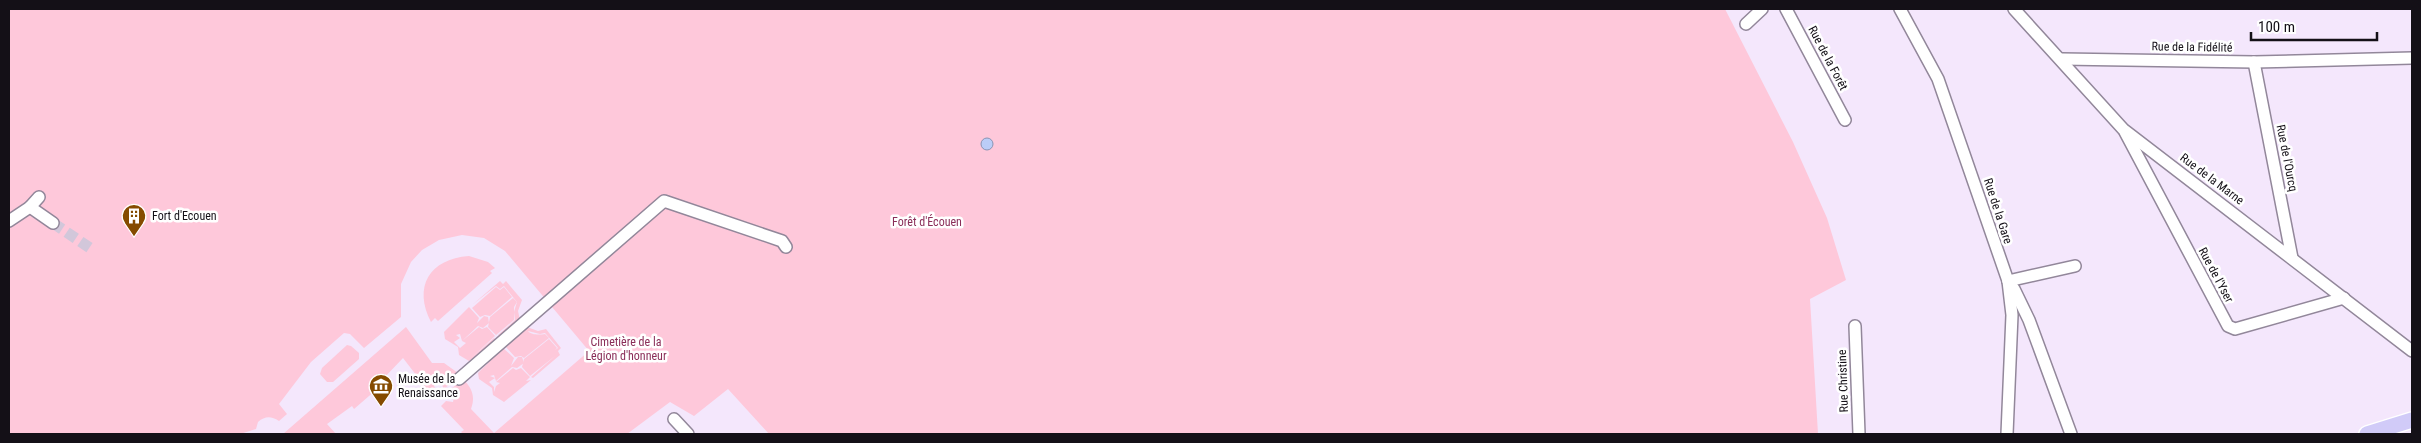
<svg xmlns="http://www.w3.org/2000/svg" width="2421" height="443" font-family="'Roboto Condensed',sans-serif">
	<rect width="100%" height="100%" fill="#f4e7fc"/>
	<g fill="#fec8da">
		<path d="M 9,9 L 1725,9 L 1793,142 L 1827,218 L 1846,280 L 1810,299 L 1818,434 L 769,434 L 728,389 L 694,416 L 670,402 L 627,434 L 463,434 L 461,432 L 464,430 L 441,406 L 446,401 L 453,402 L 454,397 L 447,393 L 460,381 L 465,381 C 473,390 475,398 471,409 L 494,433 L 589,351 L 505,251 L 484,238 L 462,235 L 439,240 L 422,250 L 411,262 L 401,284 L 401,317 L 364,348 L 350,334 L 344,333 L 311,362 L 279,404 L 287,414 L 279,421 C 271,416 265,416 258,422 L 256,429 L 240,434 L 9,434 Z"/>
		<path d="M 469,256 L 488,262 L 495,268 L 490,271 L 492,273 L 438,321 L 435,318 L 431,322 C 413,287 429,259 469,256 Z"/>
		<polygon points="500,281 503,284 506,281 522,300 518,311 520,320 500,337 498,335 515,320 514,312 517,302 504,286 500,289 496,286 472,305"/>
		<polygon points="496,287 500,290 504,287 512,297 490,316 485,315 480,317 472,308"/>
		<polygon points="513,298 517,302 514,307 514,320 496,335 488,327 490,317"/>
		<polygon points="469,307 479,318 477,323 484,316 488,317 489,323 483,328 478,326 462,341 460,334 456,335 460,338 454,342 460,348 466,343 462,341 479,327 482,329 487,327 495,336 471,358 494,338 496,340 469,361 459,355 458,347 445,339 444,332"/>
		<polygon points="406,327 432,363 444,363 458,373 457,378 444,389 442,385 437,382 434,385 435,389 430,393 403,358 382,380 384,383 354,409 352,406 327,424 336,434 283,434"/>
		<path d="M 527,327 L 538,331 L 546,329 L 561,348 L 558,351 L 560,355 L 533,378 L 531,377 L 555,356 L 530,376 L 522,367 L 524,359 L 549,339 L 557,348 L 555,350 L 558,348 L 545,333 L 540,334 L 528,331 C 531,335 539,335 545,334 L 549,338 L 524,358 L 521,356 L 515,357 L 505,346 Z"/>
		<polygon points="347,345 351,346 359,353 359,359 333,382 327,382 320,374 322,368"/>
		<polygon points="503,348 514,358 511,366 518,357 522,357 524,363 517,368 512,367 496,381 494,375 490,376 495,378 489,382 494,387 494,392 496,386 500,383 496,382 513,368 516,370 521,368 530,377 526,381 531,380 504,402 493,395 492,388 479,379 478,373"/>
	</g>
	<circle fill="#bbcdf7" stroke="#8994b4" cx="987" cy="144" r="6"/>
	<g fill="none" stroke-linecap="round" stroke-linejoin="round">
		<polyline stroke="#d2c7da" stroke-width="11" stroke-dasharray="11 5.5" stroke-linecap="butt" points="53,223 93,250"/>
		<g stroke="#92879a" stroke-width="14">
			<g id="minor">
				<polyline points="1786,9 1845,120"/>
				<polyline points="1900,9 1938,79 2008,281 2012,315 2007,434"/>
				<polyline points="2014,9 2123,129 2412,351"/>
				<polyline points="1746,24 1762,9"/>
				<polyline points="2062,59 2254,62 2412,58"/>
				<polyline points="2254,62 2292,258"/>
				<polyline points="2125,132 2228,326 2235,329 2344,298"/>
				<polyline points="30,207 53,223"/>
				<polyline points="9,221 30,207 39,197"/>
				<polyline points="2008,281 2014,289 2029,320 2071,434"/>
				<polyline points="2008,281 2075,266"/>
				<polyline points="1855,326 1859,434"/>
				<polyline points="459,379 664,201 782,241 786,247"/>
				<polyline points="674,419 688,434"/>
			</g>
		</g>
		<g stroke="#fff" stroke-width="18">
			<polyline id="major" points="2367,434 2412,420"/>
		</g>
		<use href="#minor" stroke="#fff" stroke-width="11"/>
		<use href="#major" stroke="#d1cbf8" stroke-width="15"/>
	</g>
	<defs>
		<g id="building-pin" transform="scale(1.25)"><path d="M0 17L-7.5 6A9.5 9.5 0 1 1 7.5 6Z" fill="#854b00" stroke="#fff"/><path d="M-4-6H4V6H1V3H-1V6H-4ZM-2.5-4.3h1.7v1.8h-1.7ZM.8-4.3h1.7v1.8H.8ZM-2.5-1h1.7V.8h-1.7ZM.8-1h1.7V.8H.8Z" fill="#fff"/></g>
		<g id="museum-pin" transform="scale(1.25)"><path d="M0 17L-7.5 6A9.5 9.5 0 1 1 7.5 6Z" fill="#854b00" stroke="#fff"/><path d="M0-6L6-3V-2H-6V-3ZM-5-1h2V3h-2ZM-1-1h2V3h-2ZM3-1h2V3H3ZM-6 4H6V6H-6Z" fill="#fff"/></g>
	</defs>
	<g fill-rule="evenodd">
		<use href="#building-pin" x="134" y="216"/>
		<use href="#museum-pin" x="381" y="386"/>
	</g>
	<g text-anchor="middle" stroke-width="5" stroke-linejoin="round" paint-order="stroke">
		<g font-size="12" fill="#141017" stroke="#fff">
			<text transform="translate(2192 47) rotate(1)" y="4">Rue de la Fidélité</text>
			<text transform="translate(1828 58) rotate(62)" y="4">Rue de la Forêt</text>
			<text transform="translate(2287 158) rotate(79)" y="4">Rue de l'Ourcq</text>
			<text transform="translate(2212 179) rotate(37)" y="4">Rue de la Marne</text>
			<text transform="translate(1998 211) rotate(72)" y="4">Rue de la Gare</text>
			<text transform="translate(2216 275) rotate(62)" y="4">Rue de l'Yser</text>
			<text transform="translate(1843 381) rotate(-92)" y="4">Rue Christine</text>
		</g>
		<g font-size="12" fill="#141017" stroke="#fff" text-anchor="start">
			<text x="152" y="220">Fort d'Ecouen</text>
			<text x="398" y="383">Musée de la<tspan x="398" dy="14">Renaissance</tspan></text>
		</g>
		<g font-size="12" fill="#8a2d58" stroke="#fff">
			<text x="927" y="226">Forêt d'Écouen</text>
			<text x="626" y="346">Cimetière de la<tspan x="626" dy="14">Légion d'honneur</tspan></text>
		</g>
	</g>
	<rect width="2421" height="443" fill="none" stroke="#141017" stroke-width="20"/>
	<path d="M2251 32v8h126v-8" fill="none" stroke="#141017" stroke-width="2.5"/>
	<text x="2258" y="32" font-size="15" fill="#141017" stroke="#ffffff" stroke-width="4" paint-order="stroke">100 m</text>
</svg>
